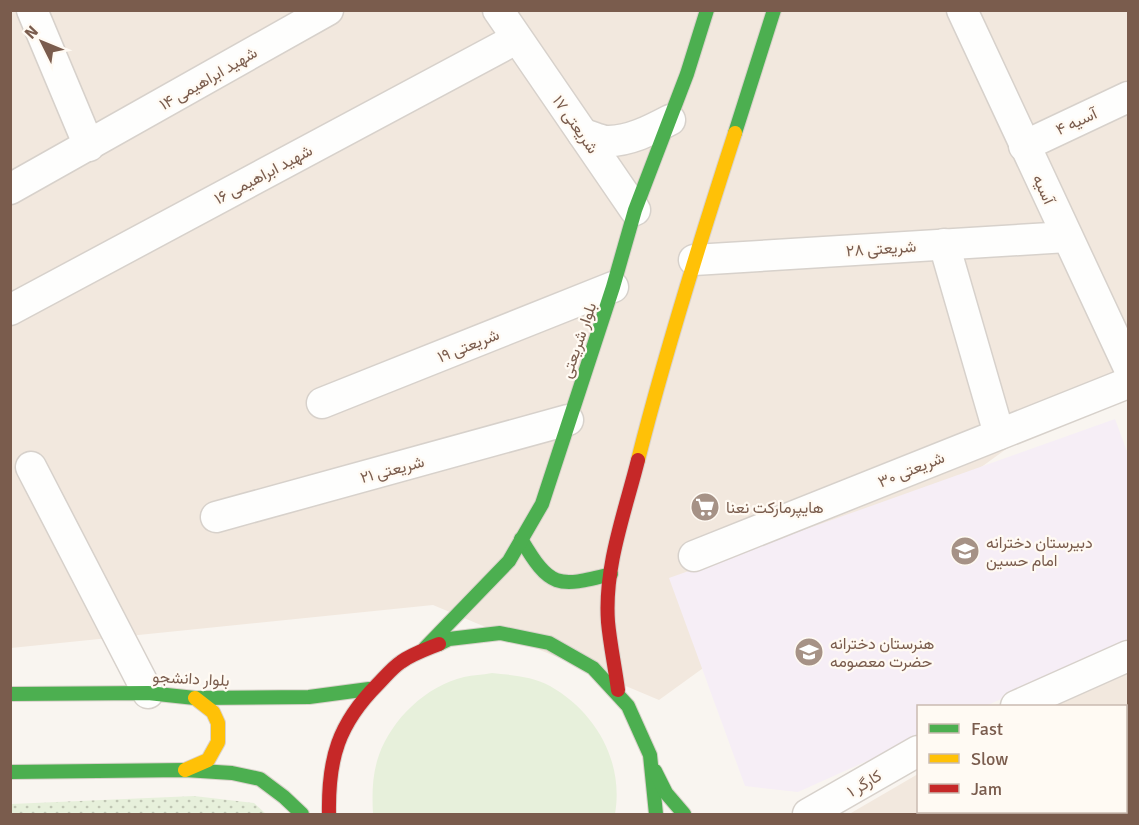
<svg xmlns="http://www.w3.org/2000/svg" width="1139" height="825" font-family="Signika,Vazirmatn,sans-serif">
	<defs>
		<pattern id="park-dots" width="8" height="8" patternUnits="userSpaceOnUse" patternTransform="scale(1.5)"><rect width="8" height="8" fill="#e7f0db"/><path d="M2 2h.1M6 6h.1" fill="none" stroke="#c0c6b4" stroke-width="1.8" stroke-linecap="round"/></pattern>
	</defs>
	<rect width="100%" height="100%" fill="#f9f5f0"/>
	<g fill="#f2e8de">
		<polygon points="11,11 1128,11 1128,402 1110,374 659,700 433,605 11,648"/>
		<polygon points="1128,653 1128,814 851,814 851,813 918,774 918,812 1126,812 1126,706 1036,706"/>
	</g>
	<polygon fill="#f6eef6" points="1115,419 1128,454 1128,639 986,706 918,706 918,738 798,792 745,786 669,578"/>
	<path fill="#e7f0db" d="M 492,673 C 511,675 532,676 550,686 C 596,712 624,762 615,814 L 373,814 C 372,795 372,774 379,755 C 392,719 426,686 464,677 C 473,675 482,675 492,673 Z"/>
	<polygon fill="url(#park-dots)" points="194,796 254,803 266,814 11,814 11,804"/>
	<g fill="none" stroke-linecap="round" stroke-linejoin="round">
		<g stroke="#d7d1cb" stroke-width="33">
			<g id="street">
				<polyline points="32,10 89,146"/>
				<polyline points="498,10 635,210"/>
				<polyline points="962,10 1128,366"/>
				<path d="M 583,134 C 591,136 599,140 606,141 C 628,142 651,130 670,120"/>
				<polyline points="1024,146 1128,97"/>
				<polyline points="10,189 328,10"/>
				<polyline points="944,244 999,434"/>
				<polyline points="694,260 1067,237"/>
				<polyline points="10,310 516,39"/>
				<polyline points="322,403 613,287"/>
				<polyline points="31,467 148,693"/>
				<polyline points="216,517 568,420"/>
				<polyline points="694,556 1128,383"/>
				<polyline points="1016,706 1128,656"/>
				<polyline points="808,814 918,751"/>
			</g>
		</g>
		<g stroke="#d9d2cb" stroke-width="16">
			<g id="fast">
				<polyline points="735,133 774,10"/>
				<path d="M 521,539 C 550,588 557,588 611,574"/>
				<polyline points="439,644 449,639 500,633 549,643 593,668 628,706 650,755 656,814"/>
				<polyline points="425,648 509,561 542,504 613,287 635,210 687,74 707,10"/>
				<polyline points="10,694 148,693 195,698 309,697 369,689"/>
				<polyline points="655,771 666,793 684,814"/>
				<polyline points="10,772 185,770 232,773 260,779 284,797 302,814"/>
			</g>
		</g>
		<g stroke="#d9d2cb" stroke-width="16">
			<g id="slow">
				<path d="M 638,460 C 666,349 700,241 735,133"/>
				<polyline points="185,770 208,760 218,742 218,723 213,712 195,698"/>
			</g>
		</g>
		<g stroke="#d9d2cb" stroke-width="16">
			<g id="jam">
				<path d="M 618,690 C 615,667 610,644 608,622 C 604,567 625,512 638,460"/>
				<path d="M 329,814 C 328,759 338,724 378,684 C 385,677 392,668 401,662 C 412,654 427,649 439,644"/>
			</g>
		</g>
		<use href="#street" stroke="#fefefd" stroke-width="30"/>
		<use href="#fast" stroke="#4caf50" stroke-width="14"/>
		<use href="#slow" stroke="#ffc107" stroke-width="14"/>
		<use href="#jam" stroke="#c62828" stroke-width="14"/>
	</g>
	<defs>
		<g id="supermarket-disc" transform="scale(1.5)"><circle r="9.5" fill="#a69286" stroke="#fffaf3"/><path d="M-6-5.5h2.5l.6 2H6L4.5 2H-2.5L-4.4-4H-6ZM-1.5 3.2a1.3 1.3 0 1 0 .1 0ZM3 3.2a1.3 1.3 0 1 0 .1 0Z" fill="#fff"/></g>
		<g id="school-disc" transform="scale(1.5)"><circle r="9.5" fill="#a69286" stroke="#fffaf3"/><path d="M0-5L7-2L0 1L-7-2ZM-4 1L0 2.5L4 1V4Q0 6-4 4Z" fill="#fff"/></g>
	</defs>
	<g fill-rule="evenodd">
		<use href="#supermarket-disc" x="705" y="507"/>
		<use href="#school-disc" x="965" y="551"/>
		<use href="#school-disc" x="809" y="652"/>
	</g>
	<g text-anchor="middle" stroke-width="4.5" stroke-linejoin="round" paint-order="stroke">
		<g font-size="16" fill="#7a5c4d" stroke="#fffaf3">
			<text transform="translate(208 78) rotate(-30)" y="6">شهید ابراهیمی ۱۴</text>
			<text transform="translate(1076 121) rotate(-25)" y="6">آسیه ۴</text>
			<text transform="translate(576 124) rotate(55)" y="6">شریعتی ۱۷</text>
			<text transform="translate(263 174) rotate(-28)" y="6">شهید ابراهیمی ۱۶</text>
			<text transform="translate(1044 189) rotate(65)" y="6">آسیه</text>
			<text transform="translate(881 248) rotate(-4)" y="6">شریعتی ۲۸</text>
			<text transform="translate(578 340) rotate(-71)" y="6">بلوار شریعتی</text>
			<text transform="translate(468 345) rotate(-22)" y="6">شریعتی ۱۹</text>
			<text transform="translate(392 469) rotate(-15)" y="6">شریعتی ۲۱</text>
			<text transform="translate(911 469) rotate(-22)" y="6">شریعتی ۳۰</text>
			<text transform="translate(191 678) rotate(3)" y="6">بلوار دانشجو</text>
			<text transform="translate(864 783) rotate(-31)" y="6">کارگر ۱</text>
		</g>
		<g font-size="16" fill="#7a5c4d" stroke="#fffaf3" text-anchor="start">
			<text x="726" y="513">هایپرمارکت نعنا</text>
			<text x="986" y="548">دبیرستان دخترانه<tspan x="986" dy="18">امام حسین</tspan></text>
			<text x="830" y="649">هنرستان دخترانه<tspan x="830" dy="18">حضرت معصومه</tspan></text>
		</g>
	</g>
	<rect width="1139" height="825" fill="none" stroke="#7a5c4d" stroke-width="24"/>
	<rect x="917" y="705" width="210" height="108" fill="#fffaf3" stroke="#cabbb1" stroke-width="1.5"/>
	<rect x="929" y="724" width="30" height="9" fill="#4caf50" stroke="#cabbb1" stroke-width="1.5"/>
	<text x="971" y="735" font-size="18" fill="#7a5c4d">Fast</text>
	<rect x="929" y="754" width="30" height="9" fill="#ffc107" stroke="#cabbb1" stroke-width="1.5"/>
	<text x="971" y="765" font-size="18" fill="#7a5c4d">Slow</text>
	<rect x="929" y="784" width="30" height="9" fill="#c62828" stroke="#cabbb1" stroke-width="1.5"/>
	<text x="971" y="795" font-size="18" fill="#7a5c4d">Jam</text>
	<g transform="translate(42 42) rotate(313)" stroke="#fffaf3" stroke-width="4.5" paint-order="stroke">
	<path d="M0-4.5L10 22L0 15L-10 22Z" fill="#7a5c4d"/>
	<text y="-9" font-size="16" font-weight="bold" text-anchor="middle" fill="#7a5c4d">N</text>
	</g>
</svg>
